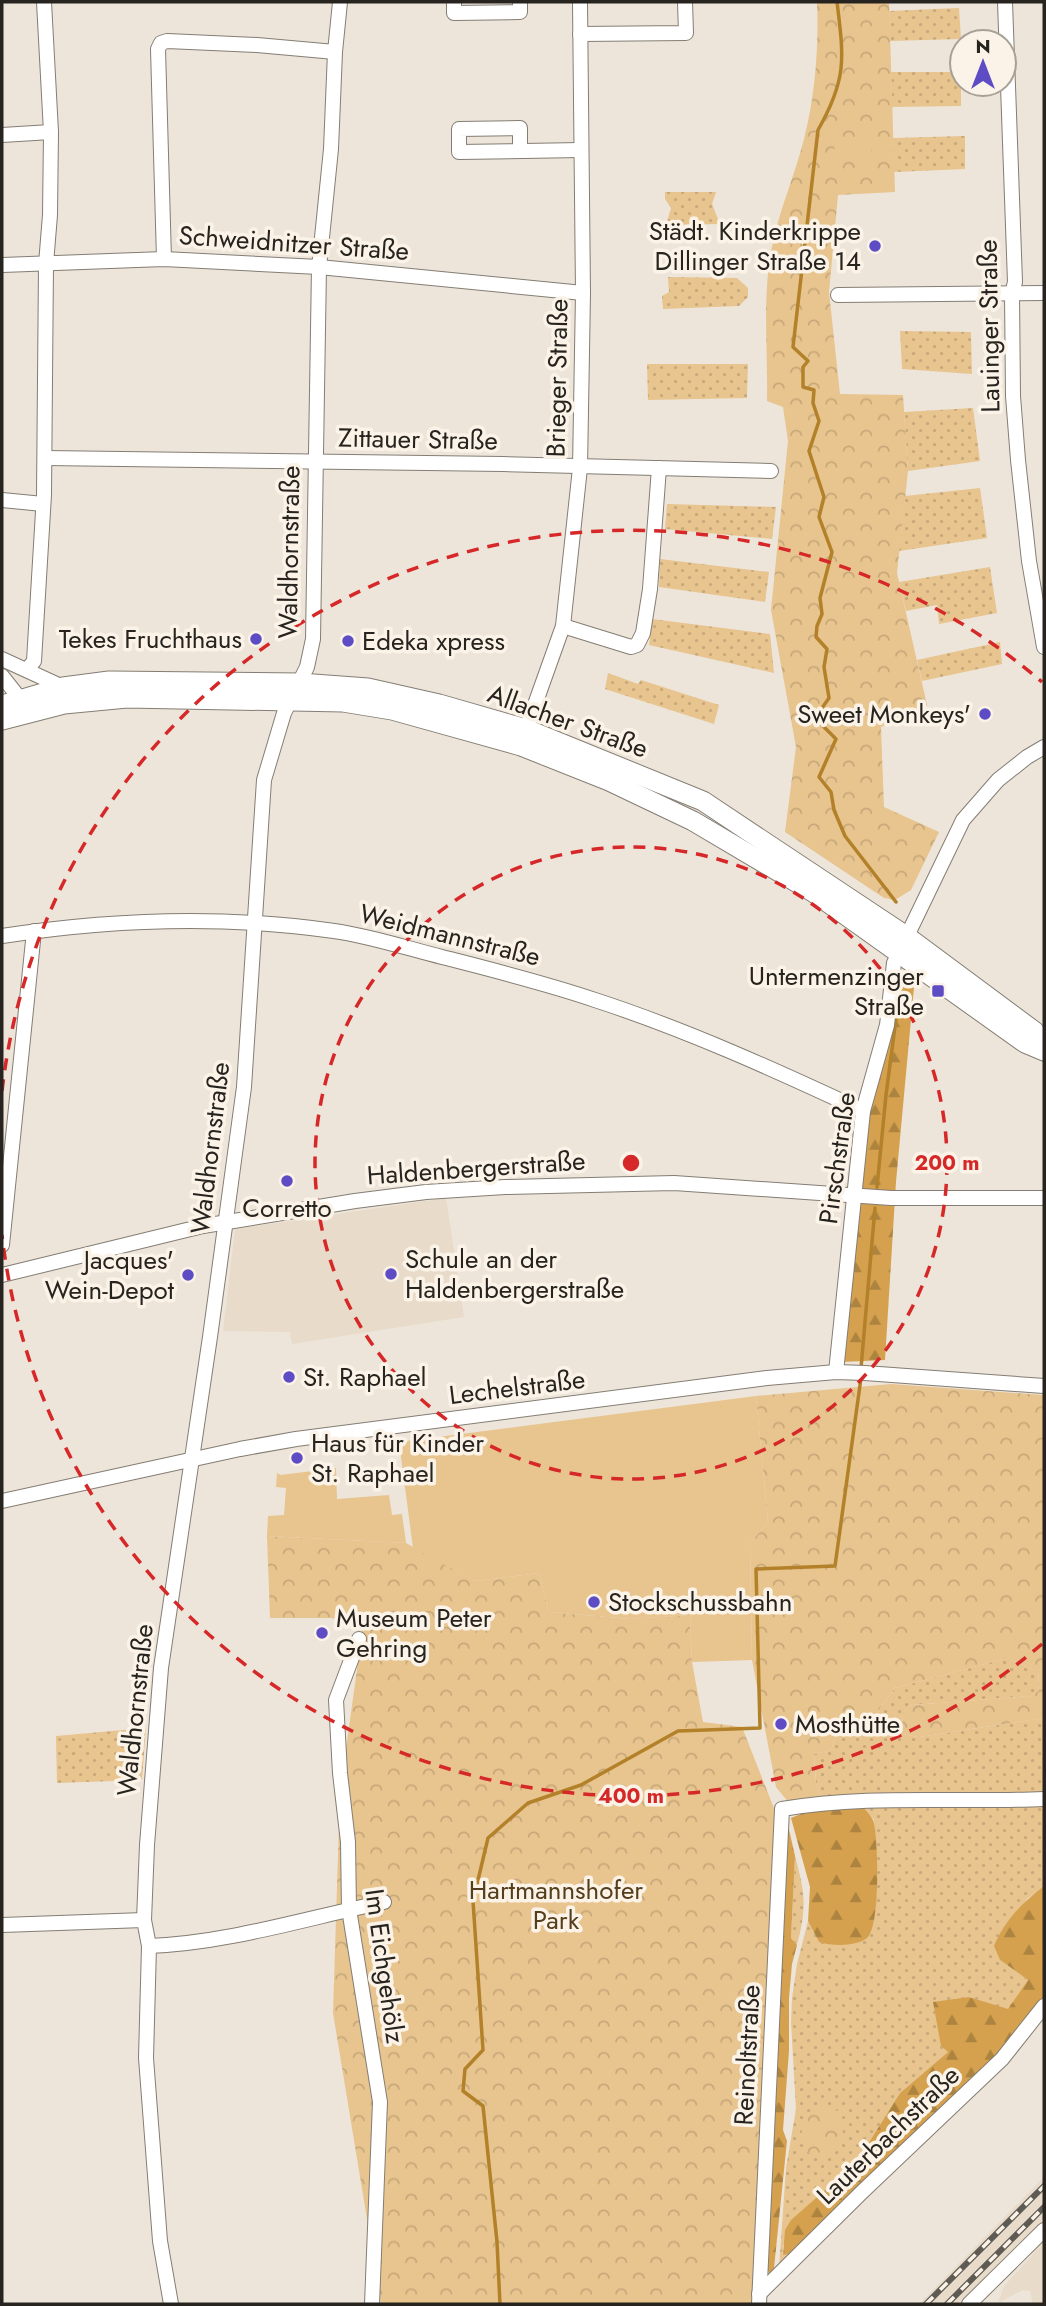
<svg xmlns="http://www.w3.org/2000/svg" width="1046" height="2306" font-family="Jost,sans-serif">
	<defs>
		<pattern id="grass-dots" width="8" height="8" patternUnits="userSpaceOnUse" patternTransform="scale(1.75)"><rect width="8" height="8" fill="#e8c48e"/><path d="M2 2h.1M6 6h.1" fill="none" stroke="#c7a87a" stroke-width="1.8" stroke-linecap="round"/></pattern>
		<pattern id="forest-firs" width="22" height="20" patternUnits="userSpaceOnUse" patternTransform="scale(1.75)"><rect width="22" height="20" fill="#d5a14e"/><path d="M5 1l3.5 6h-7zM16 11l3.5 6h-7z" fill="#ad8340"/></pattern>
		<pattern id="park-crowns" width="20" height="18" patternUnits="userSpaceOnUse" patternTransform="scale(1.75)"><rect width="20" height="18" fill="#e8c48e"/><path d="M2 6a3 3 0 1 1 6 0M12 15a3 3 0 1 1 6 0" fill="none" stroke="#c7a87a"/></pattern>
	</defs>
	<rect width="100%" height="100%" fill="#ede5da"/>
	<g fill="#e8dbc9">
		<polygon points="446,1198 464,1317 292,1344 290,1332 223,1331 235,1229"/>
		<polygon points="1044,2177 1044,2219 997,2268 957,2304 919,2304"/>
		<polygon points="1044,2242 1044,2304 1033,2304 1030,2291 1023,2290 998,2303 1004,2286"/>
	</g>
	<g fill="url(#grass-dots)">
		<polygon points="959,8 961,39 890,41 889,11"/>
		<polygon points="891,72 961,72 961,106 892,107"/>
		<polygon points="965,136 965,169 894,172 893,138"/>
		<polygon points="665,192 716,192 712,204 720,224 666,225 671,208 665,199"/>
		<polygon points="668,277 737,278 748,288 748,297 739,306 663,309 662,296 669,292"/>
		<polygon points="900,331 971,332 972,374 902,369"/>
		<polygon points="647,364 748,364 747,398 648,400"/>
		<polygon points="973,408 980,461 908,471 904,412"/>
		<polygon points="980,488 987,538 899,551 905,496"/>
		<polygon points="667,504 776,507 772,539 665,529"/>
		<polygon points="660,559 769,572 765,602 659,587"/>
		<polygon points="990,567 997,613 939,624 937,605 906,611 899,582"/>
		<polygon points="652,619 770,634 774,673 649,645"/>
		<polygon points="1000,642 1002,664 922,681 917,660"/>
		<polygon points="608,673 638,684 641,680 719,705 714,724 605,689"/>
		<polygon points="1007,1658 1038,1671 1039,1691 1031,1696 912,1705 902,1712 903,1734 919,1737 1044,1718 1044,1793 821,1798 816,1783 814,1754 831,1750 836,1735 868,1724 895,1688"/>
		<polygon points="146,1728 142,1780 57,1783 56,1736"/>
		<polygon points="1044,1801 1044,1886 1027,1899 1000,1960 1028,1980 1008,2010 969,1997 948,2052 900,2093 856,2163 829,2188 783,2246 783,2255 792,2254 779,2268 786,2168 796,2109 791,2022 792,1998 797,1964 808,1921 819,1942 877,1895 874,1820 862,1805"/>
		<path d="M 795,1856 C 805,1893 807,1907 797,1945 L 791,1938 Z"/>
	</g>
	<g fill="url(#forest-firs)">
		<polygon points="896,976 914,987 896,1182 885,1360 842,1362 866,1111"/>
		<path d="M 862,1805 C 866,1811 873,1817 874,1823 C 878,1843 881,1926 867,1938 C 855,1947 832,1946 819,1942 L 808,1921 L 810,1887 L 791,1818 L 818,1807 Z"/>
		<polygon points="788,1825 795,1856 791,1938 797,1945 792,1964 789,1998 789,2051 783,2130 787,2141 774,2268 770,2275 767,2269"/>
		<path d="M 1044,1886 L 1044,1999 L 1017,2033 L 945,2108 L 792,2254 L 783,2255 L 785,2230 L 791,2220 L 856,2163 L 900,2093 L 948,2052 L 941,2046 L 933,2002 L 969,1997 L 1008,2009 L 1028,1980 L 1000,1960 L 994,1946 C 1004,1921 1023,1902 1044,1886 Z"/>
	</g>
	<g fill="url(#park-crowns)">
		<path d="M 817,2 L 889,2 L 895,192 L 838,195 L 829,292 L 840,394 L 903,395 L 908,471 L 897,573 L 927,705 L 881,727 L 884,807 L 939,832 L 911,890 L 895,900 L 884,898 L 785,832 L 796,747 L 771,610 L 788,441 L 783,407 L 767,401 C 768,352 762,295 772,247 C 779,210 795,175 804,139 C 815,96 819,47 817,2 Z"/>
		<polygon points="891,1384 1044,1395 1044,1718 919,1737 903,1734 902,1712 912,1705 1031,1696 1039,1691 1038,1671 1007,1658 895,1688 868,1724 836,1735 831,1750 814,1754 816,1783 821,1798 789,1803 776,1787 752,1660 750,1543 768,1522 756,1396"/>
		<polygon points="267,1536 406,1543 475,1581 539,1573 549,1612 630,1619 690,1615 692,1662 703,1722 742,1727 779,1821 756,2304 381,2304 333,2013 340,1792 363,1626 331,1618 270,1618"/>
		<path d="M 814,2108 L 830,2108 L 841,2112 C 848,2136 838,2171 807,2152 L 801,2128 Z"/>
	</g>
	<g fill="#e8c48e">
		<polygon points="871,136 872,158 835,160 834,139"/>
		<polygon points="756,1396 768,1522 750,1543 752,1660 692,1662 690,1615 631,1619 549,1612 539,1573 475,1581 413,1548 399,1442"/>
		<polygon points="336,1468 337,1499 389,1495 392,1515 402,1514 406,1543 267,1536 268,1516 284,1515 286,1488 276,1487 277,1473 281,1475"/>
	</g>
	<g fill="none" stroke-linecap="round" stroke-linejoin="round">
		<g stroke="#b38129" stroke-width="3.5">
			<path d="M 837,2 C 844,59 847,79 818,130 L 793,347 L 808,361 L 803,367 L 803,387 L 814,390 L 813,403 L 819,421 L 809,451 L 824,497 L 819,517 L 832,552 L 820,598 L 822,614 L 817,626 L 816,637 L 827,649 L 824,667 L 829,698 L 815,718 L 836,739 L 819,777 L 831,792 L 834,810 L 845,836 L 896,902"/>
			<polyline points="877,1187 886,1095 901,981"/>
			<polyline points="861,1368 875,1208"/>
			<polyline points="500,2304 497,2242 483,2106 463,2091 465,2069 483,2050 473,1901 488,1838 528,1803 581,1785 678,1731 760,1728 756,1569 835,1566 861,1378"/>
		</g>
		<g stroke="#847d73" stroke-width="16">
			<g id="minor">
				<polyline points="454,2 454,13 520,12 520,2"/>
				<polyline points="1005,2 1015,282 1012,294 1013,396 1018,460 1029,561 1044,647"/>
				<polyline points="580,34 686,33 685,2"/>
				<polyline points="2,135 51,132"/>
				<polyline points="520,151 520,128 459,129 459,152 581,150"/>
				<polyline points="164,259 158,49 161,43 167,41 257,45 335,52"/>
				<polyline points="2,265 164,259 319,267 583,293"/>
				<polyline points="838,295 1044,293"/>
				<polyline points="45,458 503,464 771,471"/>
				<polyline points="2,500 43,504"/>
				<polyline points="563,626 631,647 637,645 643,633 650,589 659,468"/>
				<polyline points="2,659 63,687"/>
				<polyline points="27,670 34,661 44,495 46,264 50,215 51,132 44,2"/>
				<polyline points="2,676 25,705"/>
				<polyline points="523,738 563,626 580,468 583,293 580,2"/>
				<path d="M 2,936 C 112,919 223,915 334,931 C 370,936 406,948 442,957 C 493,970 545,983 595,1000 C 687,1030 775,1070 863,1111"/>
				<polyline points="2,1245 34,931"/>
				<polyline points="2,1275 203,1226 355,1201 426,1192 505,1187 674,1183 891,1198 1044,1198"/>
				<polyline points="836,1372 863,1111 887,1025 894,963 963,820 998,780 1027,757 1044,747"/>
				<polyline points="2,1501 240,1449 296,1439 767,1378 836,1372 865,1373 1044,1386"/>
				<polyline points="359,1639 336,1700 340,1773 348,1842 349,1909 380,2102 372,2304"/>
				<polyline points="2,1925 144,1920"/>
				<path d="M 149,1946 C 228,1943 307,1918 384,1902"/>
				<polyline points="759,2294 862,2192 1002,2059 1044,2006"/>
				<polyline points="171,2304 160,2241 146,2058 149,1946 144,1920 147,1845 161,1668 210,1337 244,1087 264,780 284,713 307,667 313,639 319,267 331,149 335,52 340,2"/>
				<path d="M 759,2304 L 782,1809 C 869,1794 957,1803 1044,1799"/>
				<polyline points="969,2304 1044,2230"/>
			</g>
		</g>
		<g stroke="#847d73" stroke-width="21">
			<g id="major">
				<polyline points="2,705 63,687 109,681 300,683 368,688 439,704 526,729 703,801 906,936 1034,1031 1044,1042"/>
				<polyline points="2,720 64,704 127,698 343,702 392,710 521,746 609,781 693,821 813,892 1025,1043 1044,1051"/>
			</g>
		</g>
		<use href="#minor" stroke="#fff" stroke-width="14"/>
		<use href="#major" stroke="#fff" stroke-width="19"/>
		<g stroke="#5e5a54" stroke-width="6">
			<g id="rail">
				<polyline points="926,2304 1044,2186"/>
				<polyline points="947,2304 1044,2207"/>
			</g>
		</g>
		<use href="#rail" stroke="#fbf3e7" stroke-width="3.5" stroke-dasharray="10" stroke-linecap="butt"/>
	</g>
	<g fill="none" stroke="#d62828" stroke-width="3.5" stroke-dasharray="12 9">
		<circle cx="631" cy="1163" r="316"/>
		<path d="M1042 1644A633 633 0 0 1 2 1235M2 1091A633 633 0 0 1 1042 682"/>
	</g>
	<g fill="#5e4cc5" stroke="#fbf3e7" stroke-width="2.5">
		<circle cx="875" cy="246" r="7"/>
		<circle cx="256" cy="639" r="7"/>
		<circle cx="348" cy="641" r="7"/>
		<circle cx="985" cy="714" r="7"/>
		<rect x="931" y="984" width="14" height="14" rx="3.5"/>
		<circle cx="287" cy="1181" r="7"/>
		<circle cx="391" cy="1274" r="7"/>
		<circle cx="188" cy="1275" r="7"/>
		<circle cx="289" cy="1377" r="7"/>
		<circle cx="297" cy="1458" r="7"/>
		<circle cx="594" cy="1602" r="7"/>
		<circle cx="322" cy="1633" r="7"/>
		<circle cx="781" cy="1724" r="7"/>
	</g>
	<g text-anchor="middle" stroke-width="7" stroke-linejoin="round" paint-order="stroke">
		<g font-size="26" fill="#272420" stroke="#fbf3e7" text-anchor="start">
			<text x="861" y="240" text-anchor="end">Städt. Kinderkrippe<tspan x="861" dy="30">Dillinger Straße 14</tspan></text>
			<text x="242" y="648" text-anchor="end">Tekes Fruchthaus</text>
			<text x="362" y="650">Edeka xpress</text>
			<text x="971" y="723" text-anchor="end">Sweet Monkeys'</text>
			<text x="924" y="985" text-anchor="end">Untermenzinger<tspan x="924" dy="30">Straße</tspan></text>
			<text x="287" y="1217" text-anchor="middle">Corretto</text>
			<text x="405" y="1268">Schule an der<tspan x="405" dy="30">Haldenbergerstraße</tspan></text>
			<text x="174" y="1269" text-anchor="end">Jacques'<tspan x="174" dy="30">Wein-Depot</tspan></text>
			<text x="303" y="1386">St. Raphael</text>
			<text x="311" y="1452">Haus für Kinder<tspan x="311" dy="30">St. Raphael</tspan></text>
			<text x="608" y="1611">Stockschussbahn</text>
			<text x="336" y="1627">Museum Peter<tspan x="336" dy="30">Gehring</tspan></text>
			<text x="795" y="1733">Mosthütte</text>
		</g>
		<g font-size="26" fill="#272420" stroke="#fbf3e7">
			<text transform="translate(294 243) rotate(4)" y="9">Schweidnitzer Straße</text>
			<text transform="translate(989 326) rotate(-91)" y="9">Lauinger Straße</text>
			<text transform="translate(557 378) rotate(-89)" y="9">Brieger Straße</text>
			<text transform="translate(418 439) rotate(1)" y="9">Zittauer Straße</text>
			<text transform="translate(289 552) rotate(-89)" y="9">Waldhornstraße</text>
			<text transform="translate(568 721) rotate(20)" y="9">Allacher Straße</text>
			<text transform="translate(450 935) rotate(14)" y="9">Weidmannstraße</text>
			<text transform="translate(210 1148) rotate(-83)" y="9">Waldhornstraße</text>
			<text transform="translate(837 1158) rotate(-82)" y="9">Pirschstraße</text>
			<text transform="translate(476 1168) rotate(-4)" y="9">Haldenbergerstraße</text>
			<text transform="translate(517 1387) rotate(-7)" y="9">Lechelstraße</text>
			<text transform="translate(135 1710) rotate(-84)" y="9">Waldhornstraße</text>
			<text transform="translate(385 1966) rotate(82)" y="9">Im Eichgehölz</text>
			<text transform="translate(747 2055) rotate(-87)" y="9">Reinoltstraße</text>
			<text transform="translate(888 2135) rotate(-44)" y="9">Lauterbachstraße</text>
		</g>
		<g font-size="26" fill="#543e1b" stroke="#fbf3e7">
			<text x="556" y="1899">Hartmannshofer<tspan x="556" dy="30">Park</tspan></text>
		</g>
	</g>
	<circle cx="631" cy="1163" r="10" fill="#d62828" stroke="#fbf3e7" stroke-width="3.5"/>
	<g font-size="21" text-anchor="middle" font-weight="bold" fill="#d62828" stroke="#fbf3e7" stroke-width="7" stroke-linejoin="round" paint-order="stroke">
		<text x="947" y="1170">200 m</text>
		<text x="631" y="1803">400 m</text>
	</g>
	<rect width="1046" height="2306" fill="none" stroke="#272420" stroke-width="7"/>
	<g transform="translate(983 63)"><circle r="33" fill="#fbf3e7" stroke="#a6a097" stroke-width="2"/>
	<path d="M0-5L12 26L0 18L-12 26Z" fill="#5e4cc5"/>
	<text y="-10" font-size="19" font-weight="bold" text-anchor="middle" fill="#272420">N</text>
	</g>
</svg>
